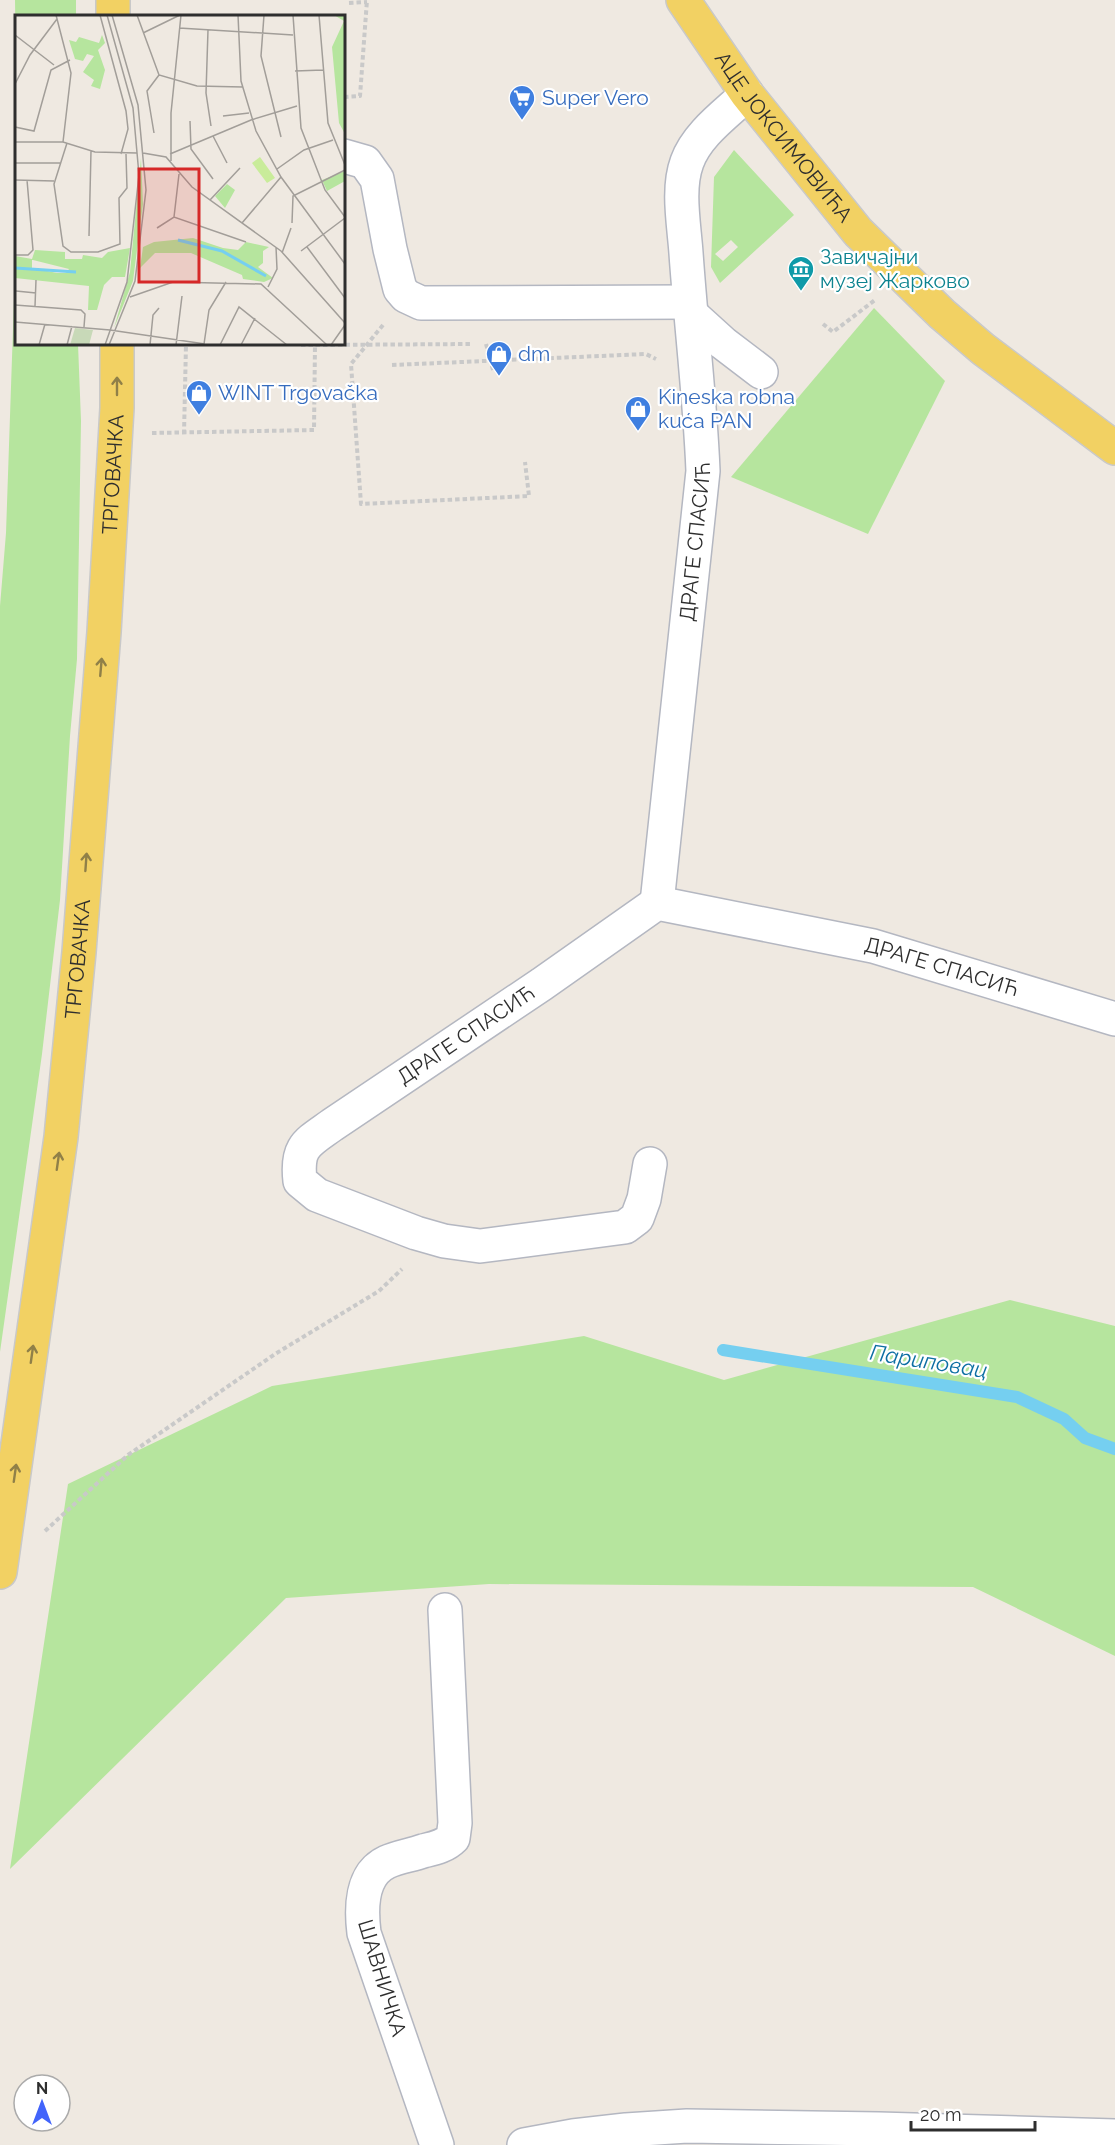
<svg xmlns="http://www.w3.org/2000/svg" width="1115" height="2145" font-family="Raleway,sans-serif">
	<rect width="100%" height="100%" fill="#efe9e1"/>
	<g fill="#b6e59e" fill-rule="evenodd">
		<polygon points="15,0 76,0 76,16 16,16 16,69"/>
		<polygon points="16,130 16,344 78,344 81,421 77,659 70,736 60,900 42,1054 0,1352 0,606 6,533 15,270"/>
		<path d="M 734,150 L 794,215 L 720,283 L 711,267 L 714,177 ZM 731,240 L 738,247 L 723,261 L 715,254 Z"/>
		<polygon points="874,308 945,381 868,534 731,477"/>
		<polygon points="1010,1300 1115,1326 1115,1656 973,1587 489,1584 286,1598 10,1869 68,1484 272,1386 584,1336 724,1380"/>
	</g>
	<g fill="none" stroke-linecap="round" stroke-linejoin="round">
		<polyline stroke="#75cff0" stroke-width="12" points="723,1350 1017,1397 1064,1419 1085,1438 1115,1449"/>
		<g stroke="#b4b7c1" stroke-width="36">
			<g id="minor">
				<polyline points="344,156 365,162 377,179 390,249 400,289 406,296 421,303 689,302"/>
				<polyline points="691,314 723,343 761,372"/>
				<path id="s1" d="M 657,903 L 703,471 C 700,398 691,325 686,253 C 684,224 677,189 687,162 C 697,134 726,114 747,94"/>
				<path id="s2" d="M 650,1164 L 644,1199 L 637,1218 L 625,1227 L 480,1246 L 444,1241 L 416,1233 L 317,1195 L 300,1181 C 296,1146 307,1143 332,1125 L 542,984 L 657,903 L 873,946 L 1115,1019"/>
				<path d="M 437,2145 L 364,1933 C 361,1909 361,1874 387,1862 C 398,1857 412,1855 423,1851 C 435,1848 445,1846 453,1838 L 455,1823 L 445,1610"/>
				<polyline points="524,2145 573,2136 626,2130 687,2126 879,2129 1115,2136"/>
			</g>
		</g>
		<g stroke="#c9c9c9" stroke-width="36">
			<g id="major">
				<polyline points="113,0 113,16"/>
				<path id="s3" d="M 683,0 L 747,94 L 858,232 L 942,314 L 983,349 L 1115,448"/>
				<path id="s4" d="M 0,1572 L 61,1137 L 79,952 L 104,632 L 117,408 L 117,344"/>
			</g>
		</g>
		<g stroke="#c9c9c9" stroke-width="4" stroke-dasharray="4.5 3" stroke-linecap="butt">
			<polyline points="349,3 367,2"/>
			<polyline points="344,97 360,96 367,0"/>
			<polyline points="823,324 833,332 875,300"/>
			<polyline points="383,325 351,364 361,504 529,496 525,462"/>
			<polyline points="486,344 493,370"/>
			<polyline points="301,345 315,345"/>
			<polyline points="392,365 646,354 656,359"/>
			<polyline points="152,433 314,430 315,345 472,344"/>
			<polyline points="184,434 186,344"/>
			<polyline points="45,1531 128,1455 275,1354 379,1291 402,1269"/>
		</g>
		<use href="#minor" stroke="#fff" stroke-width="33"/>
		<use href="#major" stroke="#f2d163" stroke-width="33"/>
	</g>
	<defs><path id="oneway-shaft" d="M-6 0H5M1.5-3L5.5 0L1.5 3" fill="none" stroke-width="1.6" stroke-linecap="round" stroke-linejoin="round" transform="scale(1.5)"/></defs>
	<g stroke="#908048">
		<use href="#oneway-shaft" transform="translate(117 386) rotate(-90)"/>
		<use href="#oneway-shaft" transform="translate(101 667) rotate(-85)"/>
		<use href="#oneway-shaft" transform="translate(86 862) rotate(-86)"/>
		<use href="#oneway-shaft" transform="translate(58 1161) rotate(-82)"/>
		<use href="#oneway-shaft" transform="translate(32 1354) rotate(-82)"/>
		<use href="#oneway-shaft" transform="translate(15 1473) rotate(-82)"/>
	</g>
	<defs>
		<g id="supermarket-pin" transform="scale(1.35)"><path d="M0 17L-7.5 6A9.5 9.5 0 1 1 7.5 6Z" fill="#3f7fe0" stroke="#fff"/><path d="M-6-5.5h2.5l.6 2H6L4.5 2H-2.5L-4.4-4H-6ZM-1.5 3.2a1.3 1.3 0 1 0 .1 0ZM3 3.2a1.3 1.3 0 1 0 .1 0Z" fill="#fff"/></g>
		<g id="museum-pin" transform="scale(1.35)"><path d="M0 17L-7.5 6A9.5 9.5 0 1 1 7.5 6Z" fill="#0f9aa8" stroke="#fff"/><path d="M0-6L6-3V-2H-6V-3ZM-5-1h2V3h-2ZM-1-1h2V3h-2ZM3-1h2V3H3ZM-6 4H6V6H-6Z" fill="#fff"/></g>
		<g id="shop-pin" transform="scale(1.35)"><path d="M0 17L-7.5 6A9.5 9.5 0 1 1 7.5 6Z" fill="#3f7fe0" stroke="#fff"/><path d="M-5-2.5h2.3a2.7 3.5 0 0 1 5.4 0H5L5.5 6h-11ZM-1.5-2.5h3a1.5 2.3 0 0 0-3 0Z" fill="#fff"/></g>
	</defs>
	<g fill-rule="evenodd">
		<use href="#supermarket-pin" x="522" y="98"/>
		<use href="#museum-pin" x="801" y="269"/>
		<use href="#shop-pin" x="499" y="354"/>
		<use href="#shop-pin" x="199" y="393"/>
		<use href="#shop-pin" x="638" y="409"/>
	</g>
	<g text-anchor="middle" stroke-width="4.5" stroke-linejoin="round" paint-order="stroke">
		<g font-size="21" fill="#366cbe" stroke="#fff" text-anchor="start">
			<text x="542" y="105">Super Vero</text>
			<text x="518" y="361">dm</text>
			<text x="218" y="400">WINT Trgovačka</text>
			<text x="658" y="404">Kineska robna<tspan x="658" dy="24">kuća PAN</tspan></text>
		</g>
		<g font-size="21" fill="#2e2e2e" stroke="#fff">
			<text dy="7" stroke="none"><textPath href="#s3" startOffset="170">АЦЕ ЈОКСИМОВИЋА</textPath></text>
			<text dy="7" stroke="none"><textPath href="#s4" startOffset="1104">ТРГОВАЧКА</textPath></text>
			<text dy="7" stroke="none"><textPath href="#s1" startOffset="363">ДРАГЕ СПАСИЋ</textPath></text>
			<text dy="7" stroke="none"><textPath href="#s4" startOffset="618">ТРГОВАЧКА</textPath></text>
			<text dy="7" stroke="none"><textPath href="#s2" startOffset="1166">ДРАГЕ СПАСИЋ</textPath></text>
			<text dy="7" stroke="none"><textPath href="#s2" startOffset="642">ДРАГЕ СПАСИЋ</textPath></text>
			<text transform="translate(382 1978) rotate(73)" y="7">ШАВНИЧКА</text>
		</g>
		<g font-size="21" fill="#0d838f" stroke="#fff" text-anchor="start">
			<text x="820" y="264">Завичајни<tspan x="820" dy="24">музеј Жарково</tspan></text>
		</g>
		<g font-size="22" font-style="italic" fill="#0d6fa3" stroke="#fff">
			<text transform="translate(929 1361) rotate(9)" y="8">Париповац</text>
		</g>
	</g>
	<g transform="translate(15 15)">
		<rect width="330" height="330" fill="#efe9e1"/>
		<path d="M 319,0 L 330,0 L 330,119 L 324,108 L 317,32 L 329,6 ZM 87,20 L 90,28 L 83,35 L 90,55 L 85,74 L 76,71 L 79,65 L 68,57 L 79,41 L 72,39 L 68,46 L 60,44 L 54,25 L 61,27 L 64,22 L 84,28 ZM 126,143 L 128,189 L 118,266 L 99,313 L 115,257 ZM 330,156 L 330,166 L 312,176 L 307,165 ZM 212,169 L 220,175 L 210,193 L 200,181 ZM 178,223 L 208,233 L 223,235 L 231,227 L 254,232 L 248,236 L 248,248 L 243,252 L 258,263 L 249,267 L 228,264 L 227,260 L 176,238 L 140,238 L 125,253 L 128,232 L 139,227 ZM 115,233 L 110,262 L 97,262 L 89,270 L 82,295 L 73,295 L 74,271 L 0,263 L 0,241 L 17,244 L 20,235 L 50,237 L 50,244 L 67,244 L 68,240 L 87,243 L 93,237 ZM 17,245 L 18,245 L 54,254 L 51,258 L 42,258 L 17,253 Z" fill="#b6e59e" fill-rule="evenodd"/>
		<path d="M 60,313 L 78,315 L 74,330 L 55,330 Z" fill="#c8d9b8"/>
		<path d="M 245,142 L 260,163 L 252,168 L 237,148 Z" fill="#c9ec9a"/>
		<path fill="none" stroke="#75cff0" stroke-width="3" d="M 163,225 L 207,236 L 251,261M 0,253 L 61,257"/>
		<path fill="none" stroke="#a29e99" stroke-width="1.5" d="M 41,0 L 56,58 L 48,127M 85,0 L 111,96 L 113,114 L 106,139M 122,0 L 144,60 L 182,71 L 228,72M 223,0 L 226,66 L 241,116 L 266,162 L 330,249M 249,0 L 246,41 L 266,122M 278,0 L 286,113 L 310,175 L 330,202M 304,0 L 313,108 L 330,150M 164,13 L 278,20M 193,15 L 191,78 L 196,111M 128,18 L 165,0M 0,20 L 39,50M 280,56 L 308,55M 0,69 L 15,40 L 42,4M 208,101 L 234,98M 175,106 L 176,134 L 198,164M 0,112 L 19,116 L 36,55 L 55,45M 139,118 L 132,76 L 144,60M 198,121 L 212,148M 0,127 L 48,127 L 80,137 L 122,138M 52,128 L 39,169 L 48,231 L 56,237 L 83,237 L 105,229 L 104,183 L 112,173 L 111,139M 128,138 L 151,142 L 177,172 L 266,236 L 330,308M 155,139 L 236,105 L 282,91M 156,146 L 156,98 L 166,0M 0,148 L 45,148M 262,154 L 289,135 L 318,125M 0,165 L 39,166M 195,185 L 225,153M 159,202 L 164,159M 227,208 L 266,162M 277,208 L 278,181 L 330,155M 142,213 L 159,202 L 231,227M 74,221 L 76,136M 292,232 L 330,283M 286,236 L 330,203M 267,238 L 276,213M 0,240 L 13,240 L 18,235 L 12,165M 253,272 L 262,254 L 261,232M 1,276 L 21,278M 115,282 L 158,267 L 246,269 L 312,330M 0,290 L 66,295 L 70,299 L 69,312M 20,291 L 21,265M 0,307 L 95,315 L 197,330M 189,329 L 194,295 L 211,267M 24,330 L 30,309M 52,330 L 57,311M 90,330 L 112,267 L 124,160 L 118,93 L 92,0M 94,330 L 120,266 L 131,175 L 123,90 L 97,0M 135,330 L 138,300 L 144,293M 161,330 L 167,281M 205,330 L 224,292 L 272,330M 226,330 L 240,303M 316,330 L 330,310"/>
		<path fill="#d62828" fill-opacity="0.15" stroke="#d62828" stroke-width="3" d="M 124,154 L 184,154 L 184,267 L 124,267 Z"/>
		<rect width="330" height="330" fill="none" stroke="#2e2e2e" stroke-width="3"/>
	</g>
	<g transform="translate(42 2103)"><circle r="28" fill="#ffffff" stroke="#ababab" stroke-width="1.5"/>
	<path d="M0-4.5L10 22L0 15L-10 22Z" fill="#4264fb"/>
	<text y="-9" font-size="16" font-weight="bold" text-anchor="middle" fill="#2e2e2e">N</text>
	</g>
	<path d="M911 2121v9h124v-9" fill="none" stroke="#2e2e2e" stroke-width="3"/>
	<text x="920" y="2121" font-size="18" fill="#2e2e2e" stroke="#ffffff" stroke-width="4.5" paint-order="stroke">20 m</text>
</svg>
